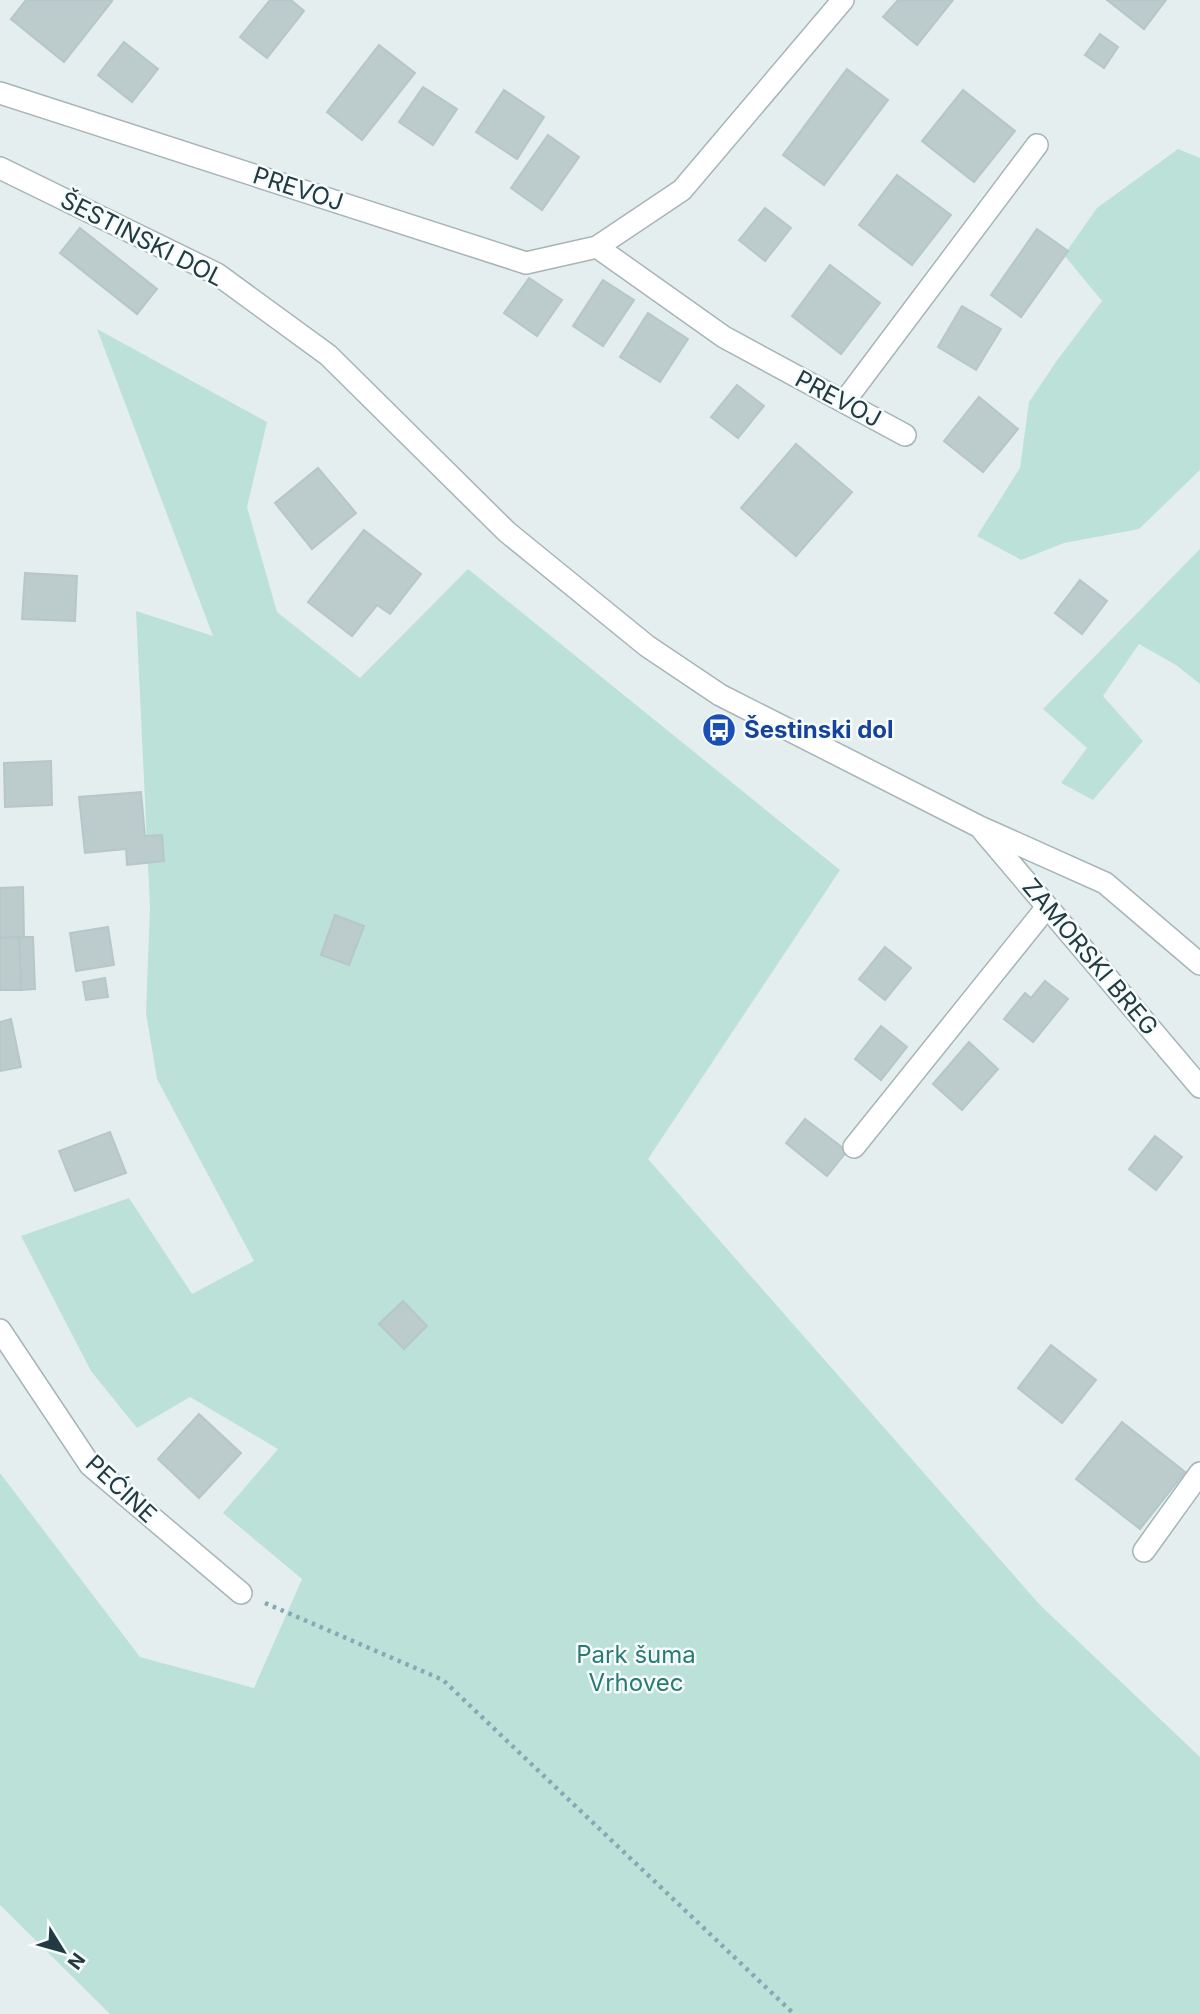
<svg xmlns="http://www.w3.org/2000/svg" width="1200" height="2014" font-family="Inter,sans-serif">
	<rect width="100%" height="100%" fill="#e5eeef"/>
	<g fill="#bce1d9">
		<polygon points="1178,149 1200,158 1200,470 1139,529 1064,543 1021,560 977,536 1020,468 1029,402 1058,359 1102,301 1064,255 1097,208"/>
		<polygon points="97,329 267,422 247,507 277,612 360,678 468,569 840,870 648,1159 1040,1605 1200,1757 1200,2014 110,2014 0,1905 0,1473 140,1657 254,1688 302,1579 223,1513 278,1449 190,1397 137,1428 91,1371 21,1236 129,1198 192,1294 254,1261 157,1079 146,1013 150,907 136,611 213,636"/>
		<polygon points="1200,549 1200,684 1176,665 1139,644 1103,696 1143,741 1093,800 1061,783 1087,748 1043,709"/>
	</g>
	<g fill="#bccccd" stroke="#b6c7c9" stroke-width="2">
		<polygon points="26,0 110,0 112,1 64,62 11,19"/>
		<polygon points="270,0 291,0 304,11 267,58 240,37"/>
		<polygon points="898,0 953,0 917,45 883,17"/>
		<polygon points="1107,0 1166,0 1144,29"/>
		<polygon points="1100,34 1118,47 1104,68 1085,55"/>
		<polygon points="124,42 158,69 132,102 98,75"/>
		<polygon points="379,45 415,73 362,140 327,112"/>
		<polygon points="847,69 888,100 824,185 783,155"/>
		<polygon points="423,87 457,109 433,145 399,122"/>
		<polygon points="504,90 544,117 517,159 476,132"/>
		<polygon points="963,90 1015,131 974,182 922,141"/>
		<polygon points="548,135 579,157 542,210 511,188"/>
		<polygon points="897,175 951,215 912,265 859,225"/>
		<polygon points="765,208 791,228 765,261 739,240"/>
		<polygon points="80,228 157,289 137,314 60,253"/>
		<polygon points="1037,229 1068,251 1021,317 991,295"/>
		<polygon points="830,265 880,303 841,354 792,316"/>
		<polygon points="529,278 562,300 537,336 504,313"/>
		<polygon points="603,280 634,300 603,346 573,326"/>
		<polygon points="962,306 1001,329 976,370 938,347"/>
		<polygon points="648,313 688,339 660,382 620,357"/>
		<polygon points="737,385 764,406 738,438 711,417"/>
		<polygon points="979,397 1018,429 983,472 944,441"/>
		<polygon points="796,444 852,492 796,556 741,508"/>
		<polygon points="318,468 356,513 312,549 275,503"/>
		<polygon points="364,530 421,574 390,614 377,605 352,636 308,602"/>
		<polygon points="25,573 77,576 75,621 22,619"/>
		<polygon points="1080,580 1107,601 1082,634 1055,613"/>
		<polygon points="51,761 52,805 5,807 4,763"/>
		<polygon points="141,792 145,836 162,835 164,861 127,865 126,849 85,853 79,797"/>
		<polygon points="23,887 24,937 0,938 0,888"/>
		<polygon points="335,915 364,926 349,965 321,955"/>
		<polygon points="108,927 114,965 76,971 70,933"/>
		<polygon points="19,937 33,937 35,989 21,990"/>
		<polygon points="19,937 21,990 0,990 0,938"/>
		<polygon points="885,947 911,968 885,1000 859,979"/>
		<polygon points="105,978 108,997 86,1000 83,982"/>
		<polygon points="1045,981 1068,999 1033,1042 1004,1019 1025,993 1031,998"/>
		<polygon points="11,1019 21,1067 0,1071 0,1022"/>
		<polygon points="881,1026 907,1047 881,1080 855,1059"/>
		<polygon points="969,1042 998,1069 962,1110 933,1084"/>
		<polygon points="805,1119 847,1151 827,1176 786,1143"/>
		<polygon points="110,1132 126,1173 75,1191 59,1151"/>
		<polygon points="1155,1136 1182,1157 1156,1190 1129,1169"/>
		<polygon points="403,1301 427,1326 404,1349 379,1324"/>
		<polygon points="1051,1345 1096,1380 1062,1423 1018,1388"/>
		<polygon points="199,1414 241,1453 199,1498 158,1459"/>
		<polygon points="1122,1422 1185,1472 1140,1529 1076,1479"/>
	</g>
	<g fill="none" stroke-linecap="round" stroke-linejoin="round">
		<g stroke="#a7b4b8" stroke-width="24">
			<g id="minor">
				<polyline points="0,93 526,263 597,247 682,190 843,0"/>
				<polyline points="0,168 217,274 328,355 507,532 647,646 720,695 980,827 1105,883 1200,964"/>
				<polyline points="597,247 724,337 905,435"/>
				<polyline points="844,402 1037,145"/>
				<polyline points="983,831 1200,1087"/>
				<polyline points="854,1147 1047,907"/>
				<polyline points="0,1330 90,1465 241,1593"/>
				<polyline points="1144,1551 1200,1473"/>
			</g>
		</g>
		<polyline stroke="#83aab4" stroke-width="4.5" stroke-dasharray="3.5 5" stroke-linecap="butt" points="265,1603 443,1680 794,2014"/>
		<use href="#minor" stroke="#fff" stroke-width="21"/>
	</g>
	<defs>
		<g id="bus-disc" transform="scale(1.75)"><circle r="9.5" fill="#1a4fb4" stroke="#f6fbfb"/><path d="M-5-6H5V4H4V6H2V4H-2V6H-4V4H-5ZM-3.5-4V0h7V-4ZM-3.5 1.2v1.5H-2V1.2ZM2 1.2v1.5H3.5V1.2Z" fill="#fff"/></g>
	</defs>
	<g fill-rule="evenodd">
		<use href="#bus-disc" x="719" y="730"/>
	</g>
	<g text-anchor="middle" stroke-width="5" stroke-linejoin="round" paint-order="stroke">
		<g font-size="24" fill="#223a42" stroke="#f6fbfb">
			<text transform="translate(298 189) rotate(18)" y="8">PREVOJ</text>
			<text transform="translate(142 239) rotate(27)" y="8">ŠESTINSKI DOL</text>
			<text transform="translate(838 399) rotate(28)" y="8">PREVOJ</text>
			<text transform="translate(1090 957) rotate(50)" y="8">ZAMORSKI BREG</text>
			<text transform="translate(121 1489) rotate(43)" y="8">PEĆINE</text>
		</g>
		<g font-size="24" font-weight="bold" fill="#164399" stroke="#f6fbfb" text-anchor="start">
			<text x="744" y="738">Šestinski dol</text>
		</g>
		<g font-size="24" fill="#297c74" stroke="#f6fbfb">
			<text x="636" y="1663">Park šuma<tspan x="636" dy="28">Vrhovec</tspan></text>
		</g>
	</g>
	<g transform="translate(63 1951) rotate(127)" stroke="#f6fbfb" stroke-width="5" paint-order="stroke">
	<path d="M0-5L12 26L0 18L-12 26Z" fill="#223a42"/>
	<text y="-10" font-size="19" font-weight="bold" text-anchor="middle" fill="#223a42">N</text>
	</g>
</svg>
